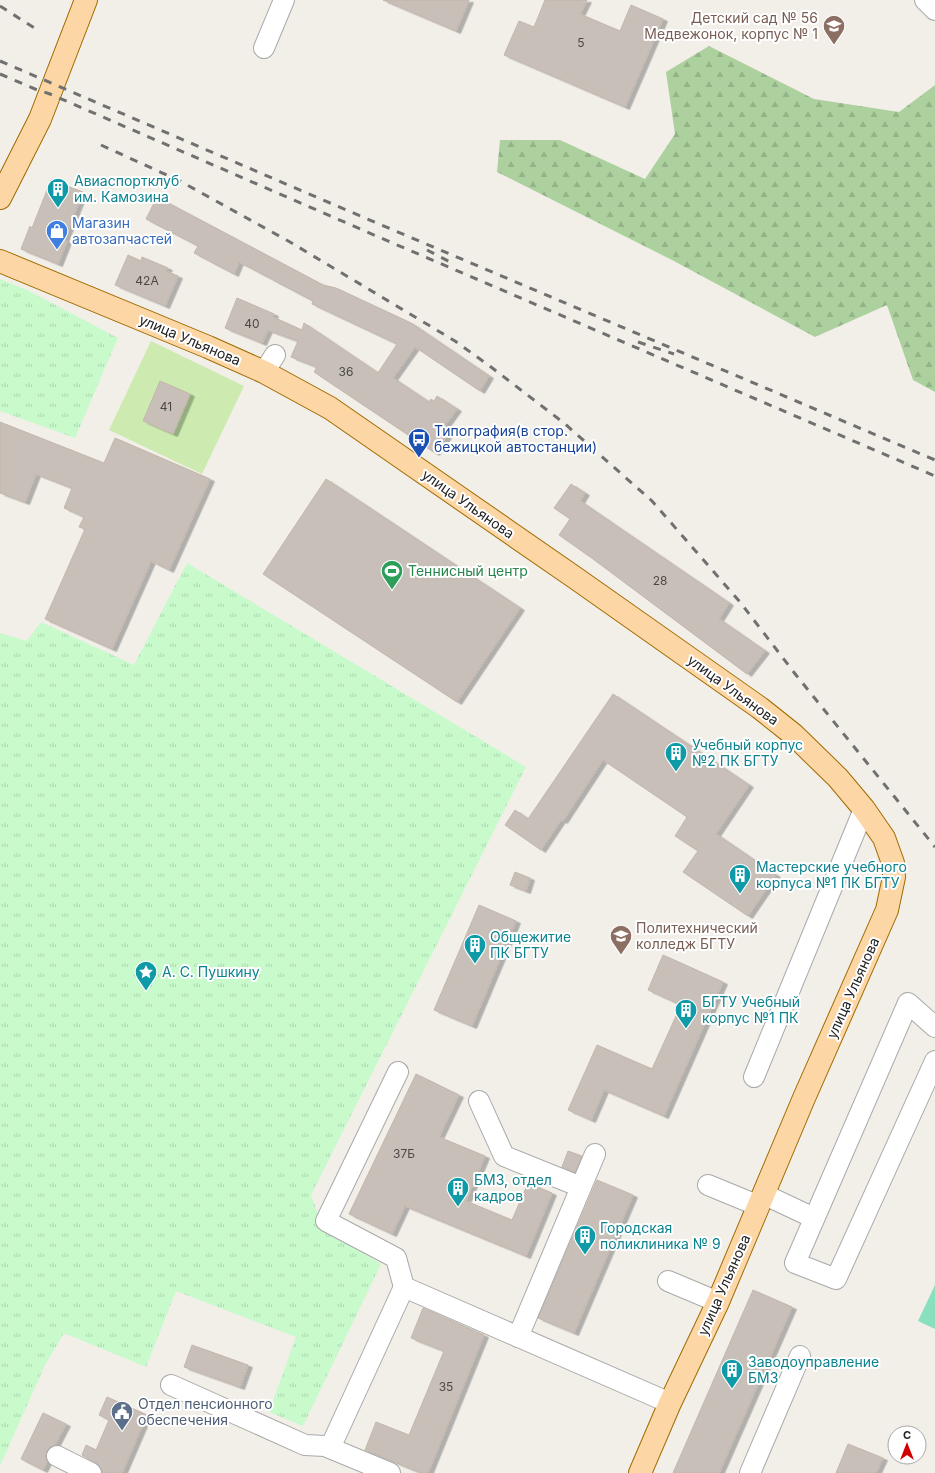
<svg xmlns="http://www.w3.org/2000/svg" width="935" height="1473" font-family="Inter,sans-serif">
	<defs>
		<pattern id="forest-firs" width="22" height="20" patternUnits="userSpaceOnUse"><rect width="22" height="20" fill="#add19e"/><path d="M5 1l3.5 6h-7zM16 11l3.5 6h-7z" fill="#95b388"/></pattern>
		<pattern id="park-tufts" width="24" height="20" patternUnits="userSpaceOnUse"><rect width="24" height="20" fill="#c8facc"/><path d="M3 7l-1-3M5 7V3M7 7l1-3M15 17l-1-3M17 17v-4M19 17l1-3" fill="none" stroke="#acd6af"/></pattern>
		<filter id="shadow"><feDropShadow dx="4.5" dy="2.5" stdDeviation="0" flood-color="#0004"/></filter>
	</defs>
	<rect width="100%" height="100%" fill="#f2efe9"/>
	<polygon fill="#cdebb0" points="151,341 244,386 202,474 109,430"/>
	<polygon fill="url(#forest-firs)" points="709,46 814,99 899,112 935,85 935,392 913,380 887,305 815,337 672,260 497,172 500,140 560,140 645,179 675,134 666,72"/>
	<g fill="url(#park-tufts)">
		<polygon points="0,279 27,290 118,338 75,438 0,411"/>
		<polygon points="187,563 526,767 311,1195 323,1228 381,1264 303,1426 269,1412 296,1337 176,1291 146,1367 64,1333 45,1365 0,1466 0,633 27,641 41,622 134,665"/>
	</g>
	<polygon fill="#88e0be" points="935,1285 935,1329 918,1321"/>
	<g fill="#c7bfb8" stroke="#c4b6ab" filter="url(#shadow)">
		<polygon points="383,0 469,0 456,31"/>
		<polygon points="545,0 587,0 580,14 620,31 631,5 663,19 625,107 504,55 519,21 534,27"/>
		<polygon points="51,180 83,192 64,240 67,241 58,264 21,249 30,226 32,228"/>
		<polygon points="157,197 323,285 336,288 411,323 489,376 480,391 415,347 393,378 429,402 431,399 434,401 437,396 457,409 441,431 447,436 435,453 314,372 317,367 291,357 298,341 268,330 262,343 225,328 237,298 274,314 273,317 302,330 304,323 378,373 397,344 312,304 313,301 239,262 234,274 194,253 198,246 146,219"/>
		<polygon points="128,255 141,261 142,257 168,268 166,271 178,276 165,306 115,285"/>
		<polygon points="160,381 190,394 173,434 143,421"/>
		<polygon points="0,422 104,463 115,438 210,479 169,570 151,561 112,649 45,619 85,529 79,527 84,517 64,508 72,488 36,474 25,502 0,493"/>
		<polygon points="326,479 520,608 457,702 263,574"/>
		<polygon points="571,484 585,493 580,501 729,603 719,619 765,651 747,674 593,559 559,535 570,519 554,508"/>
		<polygon points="613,694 749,785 716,834 776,875 748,916 683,872 698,851 675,836 687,817 603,760 563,821 561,820 541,850 505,825 515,810 528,819"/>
		<polygon points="515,872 530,878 526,891 510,885"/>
		<polygon points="479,905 516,921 472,1026 434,1010"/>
		<polygon points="663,955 723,982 664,1116 604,1090 591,1120 568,1110 597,1045 652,1069 681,1005 648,990"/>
		<polygon points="416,1074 459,1095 439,1137 485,1156 466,1201 512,1220 528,1183 552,1193 526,1256 405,1206 392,1234 349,1214"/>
		<polygon points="568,1151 582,1156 575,1172 562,1167"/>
		<polygon points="597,1180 633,1195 574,1333 538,1318"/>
		<polygon points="753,1290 792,1307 719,1473 673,1473"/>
		<polygon points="423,1308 484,1335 428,1473 421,1473 365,1450 376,1422 409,1435 444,1351 411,1338"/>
		<polygon points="192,1345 248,1365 240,1387 184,1367"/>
		<polygon points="107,1397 147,1415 122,1473 105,1473 102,1472 101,1467 96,1463 82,1455 86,1445 96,1450 109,1420 99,1415"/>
		<polygon points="43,1413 66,1424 55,1445 50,1447 47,1451 46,1457 47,1462 43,1470 21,1459"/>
		<polygon points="848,1444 883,1458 876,1473 836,1473"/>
	</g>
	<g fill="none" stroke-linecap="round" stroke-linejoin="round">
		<g stroke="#a9a9a9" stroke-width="22">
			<g id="minor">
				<polyline points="925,0 935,10"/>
				<polyline points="264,48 284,0"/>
				<polyline points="264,372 275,355"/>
				<polyline points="935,1027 908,1003 795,1263 836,1279 935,1061"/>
				<polyline points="754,1077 864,809"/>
				<polyline points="479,1101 504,1156 581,1187"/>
				<polyline points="708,1185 759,1206"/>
				<polyline points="763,1194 814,1218"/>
				<polyline points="668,1281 718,1302"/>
				<polyline points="404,1287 670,1403"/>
				<polyline points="518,1337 595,1154"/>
				<polyline points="171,1385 305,1445 325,1446 390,1473"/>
				<polyline points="330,1448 404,1287 396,1258 326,1221 398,1072"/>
				<polyline points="57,1456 91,1473"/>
				<polyline points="750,1473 800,1356"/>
			</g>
		</g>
		<g stroke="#a06b00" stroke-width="24">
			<g id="major">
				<polyline points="0,198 40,119 86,0"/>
				<polyline points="0,261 208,347 264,372 330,408 574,577 760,708 794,735 838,778 864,809 884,838 893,863 894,877 887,910 804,1098 718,1302 670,1403 640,1473"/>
			</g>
		</g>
		<use href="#minor" stroke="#fff" stroke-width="20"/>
		<use href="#major" stroke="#fcd6a4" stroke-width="22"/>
		<g stroke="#707070" stroke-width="3" stroke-dasharray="8 8" stroke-linecap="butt">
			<polyline points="0,6 36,29"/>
			<polyline points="0,61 365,218 935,460"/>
			<polyline points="0,74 35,89 50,94 381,238 935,476"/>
			<polyline points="101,145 180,181 290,242 455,341 491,367 564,423 652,501 686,540 740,602 796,675 935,847"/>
			<polyline points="427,250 452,263"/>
			<polyline points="638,342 674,354"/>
		</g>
	</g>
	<defs>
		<g id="school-pin" transform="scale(1.15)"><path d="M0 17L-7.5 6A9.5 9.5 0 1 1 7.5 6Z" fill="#8d6e63" stroke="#fff"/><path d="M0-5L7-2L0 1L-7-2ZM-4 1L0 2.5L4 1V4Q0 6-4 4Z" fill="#fff"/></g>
		<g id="building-pin" transform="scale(1.15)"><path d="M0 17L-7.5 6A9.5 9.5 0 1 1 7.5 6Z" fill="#0f9aa8" stroke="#fff"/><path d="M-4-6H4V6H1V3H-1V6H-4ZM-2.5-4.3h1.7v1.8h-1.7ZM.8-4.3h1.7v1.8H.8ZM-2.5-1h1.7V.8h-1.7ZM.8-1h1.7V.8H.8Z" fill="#fff"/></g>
		<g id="shop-pin" transform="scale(1.15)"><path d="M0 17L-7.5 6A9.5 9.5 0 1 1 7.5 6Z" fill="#3f7fe0" stroke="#fff"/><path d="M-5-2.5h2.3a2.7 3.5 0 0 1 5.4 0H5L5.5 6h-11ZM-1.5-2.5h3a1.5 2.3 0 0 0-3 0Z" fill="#fff"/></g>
		<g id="bus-pin" transform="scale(1.15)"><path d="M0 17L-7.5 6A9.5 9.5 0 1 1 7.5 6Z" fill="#1a4fb4" stroke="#fff"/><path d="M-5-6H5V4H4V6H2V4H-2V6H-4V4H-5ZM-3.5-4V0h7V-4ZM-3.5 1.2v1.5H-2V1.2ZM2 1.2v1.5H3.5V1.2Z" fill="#fff"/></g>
		<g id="stadium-pin" transform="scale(1.15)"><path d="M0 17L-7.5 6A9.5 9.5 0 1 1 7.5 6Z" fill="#2e9e5b" stroke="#fff"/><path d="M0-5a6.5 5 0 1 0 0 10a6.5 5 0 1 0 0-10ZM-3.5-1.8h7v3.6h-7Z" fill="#fff"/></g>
		<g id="university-pin" transform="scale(1.15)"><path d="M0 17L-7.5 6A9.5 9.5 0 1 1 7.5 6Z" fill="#8d6e63" stroke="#fff"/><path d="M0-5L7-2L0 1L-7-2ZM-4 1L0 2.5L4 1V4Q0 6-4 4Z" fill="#fff"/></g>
		<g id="sight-pin" transform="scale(1.15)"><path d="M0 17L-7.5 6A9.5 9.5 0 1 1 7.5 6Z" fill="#0f9aa8" stroke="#fff"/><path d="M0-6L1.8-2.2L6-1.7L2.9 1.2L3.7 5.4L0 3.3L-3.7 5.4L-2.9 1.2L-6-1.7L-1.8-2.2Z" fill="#fff"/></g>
		<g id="civic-pin" transform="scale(1.15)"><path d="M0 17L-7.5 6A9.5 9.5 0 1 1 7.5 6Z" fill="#5c6f8a" stroke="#fff"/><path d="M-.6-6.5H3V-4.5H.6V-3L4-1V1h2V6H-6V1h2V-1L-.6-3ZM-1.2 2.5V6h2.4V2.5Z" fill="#fff"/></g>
	</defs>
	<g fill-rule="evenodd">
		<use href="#school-pin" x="834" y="26"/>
		<use href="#building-pin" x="58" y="189"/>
		<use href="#shop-pin" x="57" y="231"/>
		<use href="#bus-pin" x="419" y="439"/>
		<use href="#stadium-pin" x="392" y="571"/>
		<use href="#building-pin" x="676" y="753"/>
		<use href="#building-pin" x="740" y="875"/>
		<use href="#university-pin" x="621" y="936"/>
		<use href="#building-pin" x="475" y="945"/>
		<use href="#sight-pin" x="146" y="972"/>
		<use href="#building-pin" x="686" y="1010"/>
		<use href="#building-pin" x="458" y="1188"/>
		<use href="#building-pin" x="585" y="1236"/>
		<use href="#building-pin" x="732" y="1370"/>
		<use href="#civic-pin" x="122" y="1412"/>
	</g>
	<g text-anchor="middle" stroke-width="4" stroke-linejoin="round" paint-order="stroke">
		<g font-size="12" fill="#4b4948">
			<text x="581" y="47">5</text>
			<text x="147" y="285">42А</text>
			<text x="252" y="328">40</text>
			<text x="346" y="376">36</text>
			<text x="166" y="411">41</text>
			<text x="660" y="585">28</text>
			<text x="404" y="1158">37Б</text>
			<text x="446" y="1391">35</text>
		</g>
		<g font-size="14" fill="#785e54" stroke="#fff" text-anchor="end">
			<text x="818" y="23">Детский сад № 56<tspan x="818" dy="16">Медвежонок, корпус № 1</tspan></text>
			<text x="636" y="933" text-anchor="start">Политехнический<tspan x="636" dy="16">колледж БГТУ</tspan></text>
		</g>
		<g font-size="14" fill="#0d838f" stroke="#fff" text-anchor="start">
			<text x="74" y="186">Авиаспортклуб<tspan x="74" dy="16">им. Камозина</tspan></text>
			<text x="692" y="750">Учебный корпус<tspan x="692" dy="16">№2 ПК БГТУ</tspan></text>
			<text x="756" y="872">Мастерские учебного<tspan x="756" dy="16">корпуса №1 ПК БГТУ</tspan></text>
			<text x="490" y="942">Общежитие<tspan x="490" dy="16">ПК БГТУ</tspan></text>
			<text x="162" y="977">А. С. Пушкину</text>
			<text x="702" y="1007">БГТУ Учебный<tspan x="702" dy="16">корпус №1 ПК</tspan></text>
			<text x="474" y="1185">БМЗ, отдел<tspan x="474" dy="16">кадров</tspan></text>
			<text x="600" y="1233">Городская<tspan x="600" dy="16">поликлиника № 9</tspan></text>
			<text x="748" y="1367">Заводоуправление<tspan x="748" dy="16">БМЗ</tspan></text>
		</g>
		<g font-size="14" fill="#366cbe" stroke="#fff" text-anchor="start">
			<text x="72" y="228">Магазин<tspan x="72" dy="16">автозапчастей</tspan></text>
		</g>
		<g font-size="14" fill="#222" stroke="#fff">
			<text transform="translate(190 340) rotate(23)" y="5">улица Ульянова</text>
			<text transform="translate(468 504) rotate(35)" y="5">улица Ульянова</text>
			<text transform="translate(733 690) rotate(36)" y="5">улица Ульянова</text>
			<text transform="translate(853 988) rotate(-66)" y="5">улица Ульянова</text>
			<text transform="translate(724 1285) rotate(-66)" y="5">улица Ульянова</text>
		</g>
		<g font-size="14" fill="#164399" stroke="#fff" text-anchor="start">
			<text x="434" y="436">Типография(в стор.<tspan x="434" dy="16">бежицкой автостанции)</tspan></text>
		</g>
		<g font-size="14" fill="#27864d" stroke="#fff" text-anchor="start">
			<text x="408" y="576">Теннисный центр</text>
		</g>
		<g font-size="14" fill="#4e5e75" stroke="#fff" text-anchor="start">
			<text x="138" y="1409">Отдел пенсионного<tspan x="138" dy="16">обеспечения</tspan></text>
		</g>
	</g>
	<g transform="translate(907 1445)"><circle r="19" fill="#ffffff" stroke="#a7a7a7"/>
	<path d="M0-3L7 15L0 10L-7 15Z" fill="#d40000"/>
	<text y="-6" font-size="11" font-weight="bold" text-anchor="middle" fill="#222222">С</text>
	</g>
</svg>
